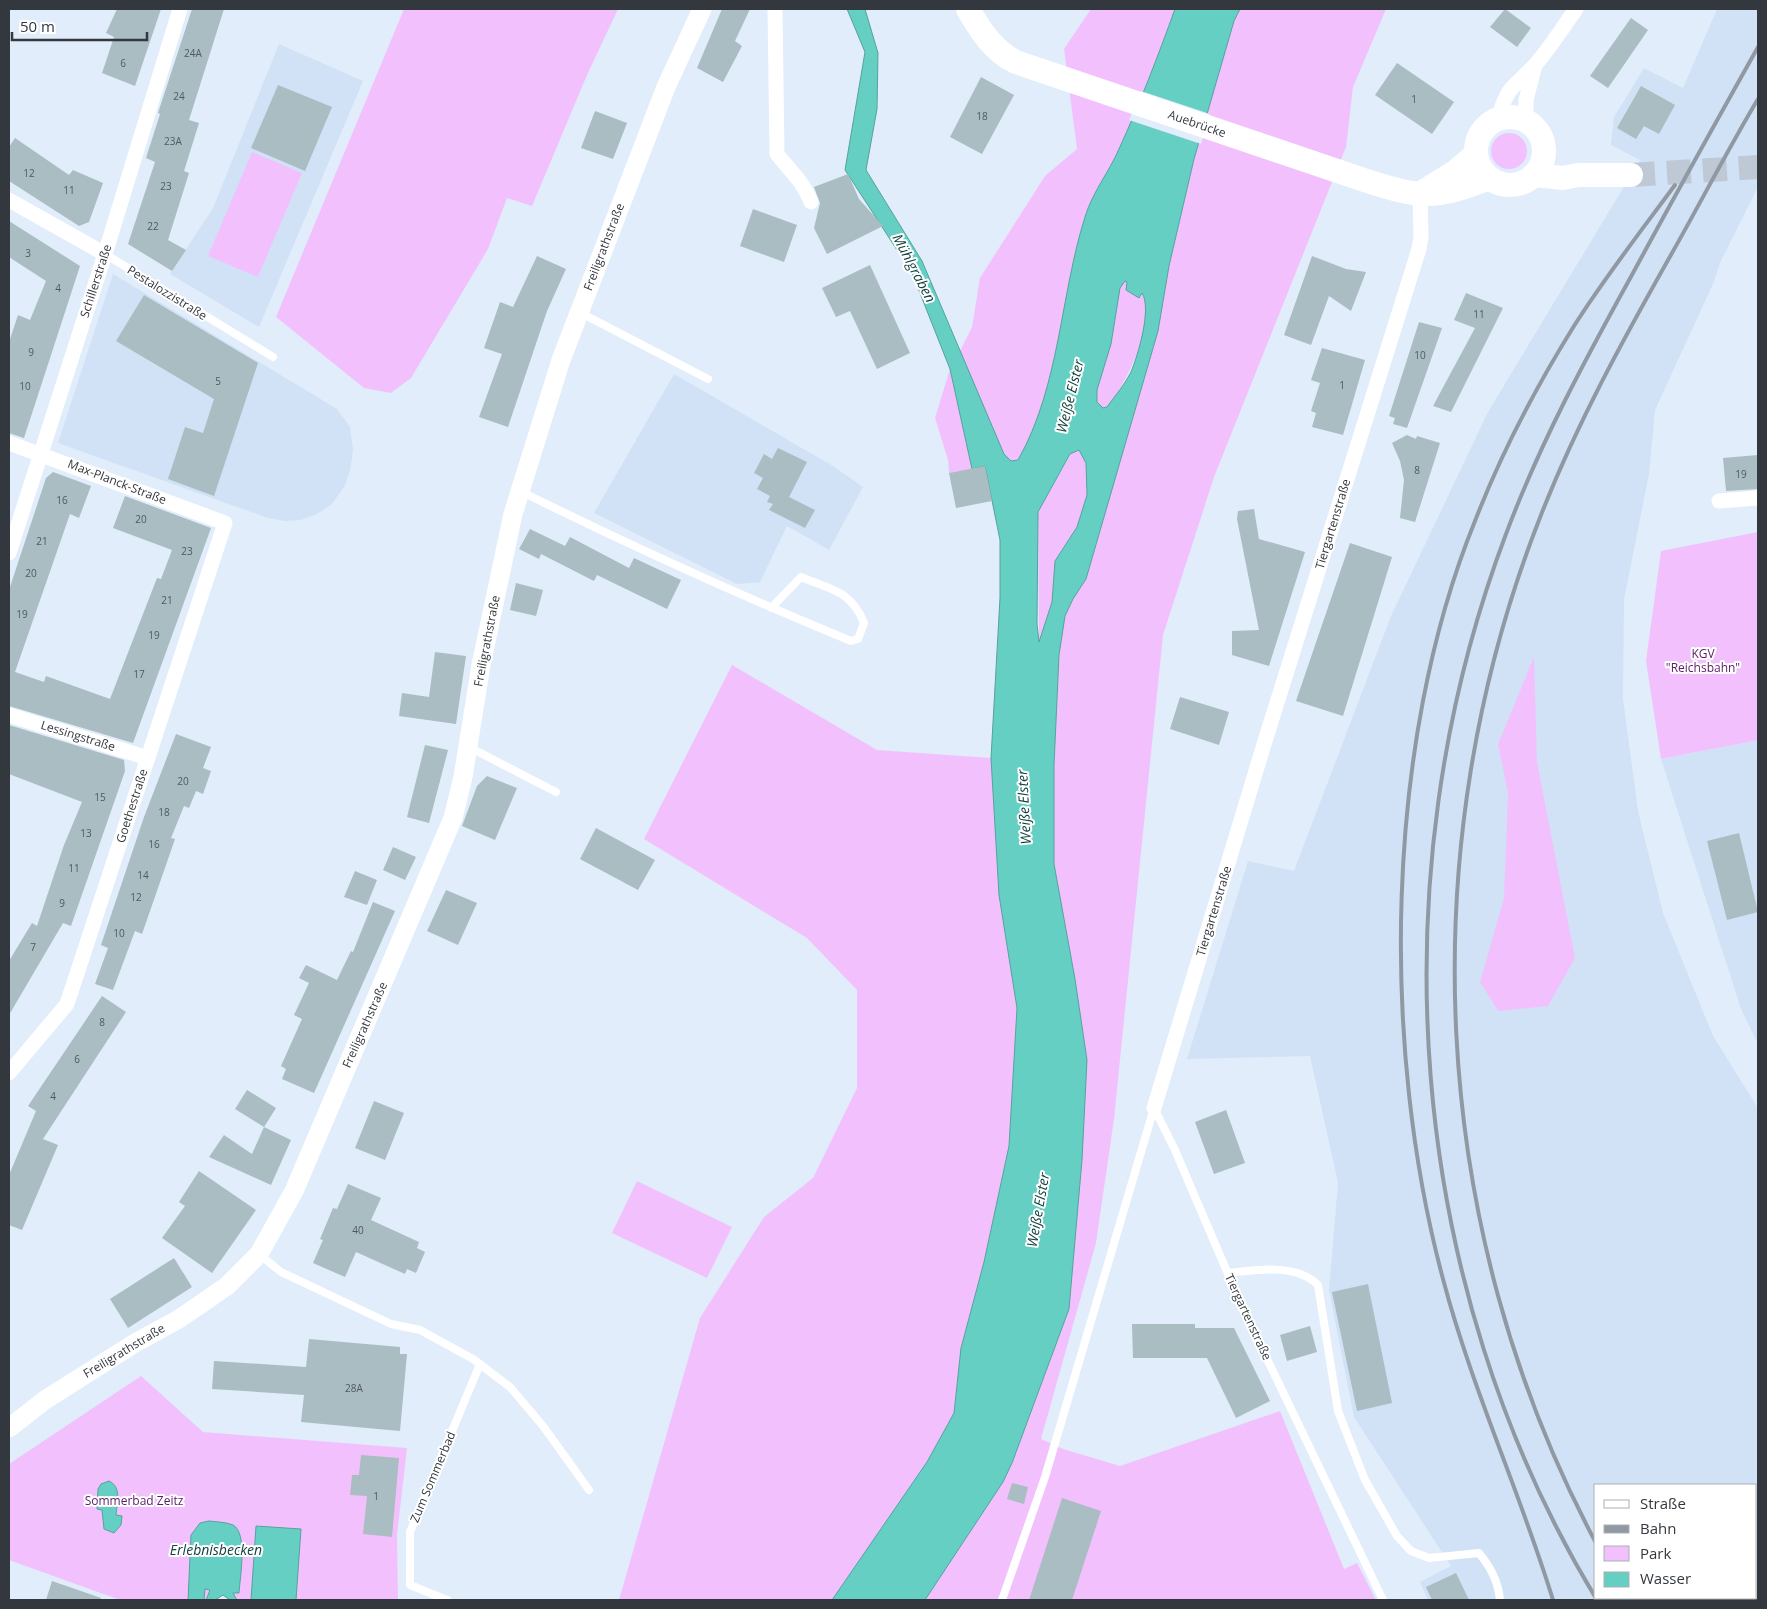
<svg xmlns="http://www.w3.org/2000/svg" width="1767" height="1609" font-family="'Open Sans',sans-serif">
	<rect width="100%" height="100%" fill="#e1edfb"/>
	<g fill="#d1e2f6" fill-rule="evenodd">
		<path d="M 1717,9 L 1758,9 L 1758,187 L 1720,263 L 1713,284 L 1655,410 L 1649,474 L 1624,600 L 1623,699 L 1638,811 L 1663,913 L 1713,1036 L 1758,1108 L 1758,1600 L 1428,1600 L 1420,1582 L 1451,1566 L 1354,1417 L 1329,1290 L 1338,1183 L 1310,1056 L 1187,1059 L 1248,861 L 1294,871 L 1391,616 L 1488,412 L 1640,160 L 1611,145 L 1614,117 L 1644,68 L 1683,88 ZM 1596,1485 L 1756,1485 L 1756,1598 L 1596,1598 Z"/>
		<polygon points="279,44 363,81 259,327 170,274 213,208"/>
		<polygon points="113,274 337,409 350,427 353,450 350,471 344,487 332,504 317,514 301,520 285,521 268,518 58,443"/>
		<polygon points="674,374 833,466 863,487 829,550 787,526 760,582 737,584 594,513"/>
		<polygon points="1758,740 1758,1044 1741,1009 1661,759"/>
	</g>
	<g fill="#f2c1fd">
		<polygon points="404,9 618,9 587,75 532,206 507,198 488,249 411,378 391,393 364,388 276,317"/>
		<path d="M 1091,9 L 1175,9 C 1158,56 1140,103 1119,149 C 1109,172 1092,193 1085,217 C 1060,297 1060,386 1018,460 L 1011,461 L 1004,454 L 959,353 L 972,327 L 980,278 L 1045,176 L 1077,149 L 1064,49 Z"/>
		<polygon points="1240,9 1386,9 1353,87 1346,147 1214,477 1163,635 1114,1119 1096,1243 1041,1439 1063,1449 1120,1466 1280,1411 1344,1569 1357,1563 1376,1600 925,1600 1003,1482 1012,1463 1069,1309 1087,1060 1075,979 1054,864 1054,765 1059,655 1065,616 1073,599 1086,579 1158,331 1169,266 1194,159 1234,21"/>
		<circle cx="1509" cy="151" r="18"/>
		<polygon points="252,152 302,173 258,277 208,256"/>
		<path d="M 1125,281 L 1145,298 C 1154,329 1126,382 1108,407 L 1103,408 L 1097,401 L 1097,390 L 1111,344 L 1120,288 Z"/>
		<polygon points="950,369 972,469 949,473 948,460 935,418"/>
		<polygon points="1079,449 1086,463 1087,495 1077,527 1055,561 1052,602 1039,644 1038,512 1071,454"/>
		<polygon points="1758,532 1758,740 1661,759 1646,661 1661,551"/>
		<polygon points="1534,657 1537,762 1575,958 1548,1006 1498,1011 1480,982 1504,898 1508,793 1498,744"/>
		<polygon points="732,665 877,750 991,758 999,895 1017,1008 1009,1146 984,1262 961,1348 954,1413 927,1462 832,1600 619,1600 700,1318 764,1217 813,1178 857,1088 857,990 807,938 644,839"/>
		<polygon points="637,1181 732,1227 707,1278 612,1233"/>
		<polygon points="141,1376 203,1432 407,1448 397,1535 398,1600 230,1600 223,1595 215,1600 120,1600 9,1560 9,1464"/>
	</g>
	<g fill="#65cfc4" stroke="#56a29c" fill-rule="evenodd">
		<path d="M 847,9 L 865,9 L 878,53 L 877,109 L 866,170 L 922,261 L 1004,454 L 1011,461 L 1018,460 C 1060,386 1060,296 1085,217 C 1092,193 1109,172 1119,149 C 1140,103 1158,56 1175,9 L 1240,9 L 1234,21 L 1194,159 L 1169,266 L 1158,331 L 1086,579 L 1073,599 L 1065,616 L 1059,655 L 1054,765 L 1054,864 L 1075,979 L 1087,1060 L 1082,1160 L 1069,1309 L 1012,1463 L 1003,1482 L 925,1600 L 832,1600 L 927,1462 L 954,1413 L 961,1348 L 984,1262 L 1009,1146 L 1017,1008 L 999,895 L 991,758 L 1000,598 L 1000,540 L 985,466 L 972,469 L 950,369 L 912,273 L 845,170 L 865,52 ZM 1125,281 L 1127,282 L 1126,290 L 1139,298 L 1142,293 C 1152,309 1138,355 1131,372 C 1125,384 1115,396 1107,407 L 1103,408 L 1097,402 L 1097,390 L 1111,344 L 1120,288 ZM 1079,450 L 1086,463 L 1087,495 L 1077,527 L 1055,561 L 1052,602 L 1039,642 L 1037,624 L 1038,512 L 1070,454 Z"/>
		<path d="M 109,1481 C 122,1487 117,1503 116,1515 L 122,1516 L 121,1525 L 114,1533 L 104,1529 L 102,1510 L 97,1509 L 98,1489 L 101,1484 Z"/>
		<path d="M 209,1521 C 217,1522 226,1522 233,1525 C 248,1533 240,1577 239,1593 L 233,1593 L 237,1600 L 230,1600 L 223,1595 L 215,1600 L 206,1600 L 210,1590 L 205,1589 L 204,1600 L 188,1600 L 191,1535 L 200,1523 Z"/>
		<polygon points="256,1526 301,1529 296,1600 251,1600"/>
	</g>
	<polygon fill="#e1edfb" points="1141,91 1210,114 1201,144 1129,120"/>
	<g fill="#a9bdc3">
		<polygon points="117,9 161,9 135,86 102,73 114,37 106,33"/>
		<polygon points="192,9 224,9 189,120 199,123 184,171 189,173 168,240 186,250 172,271 128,244 155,162 146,158 160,114 158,113"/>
		<polygon points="722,9 750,9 735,41 742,46 723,82 697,68"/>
		<polygon points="1505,9 1531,28 1517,47 1490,27"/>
		<polygon points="1631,18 1648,30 1608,88 1590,76"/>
		<polygon points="1397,63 1454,102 1432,134 1375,95"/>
		<polygon points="981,77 1014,95 982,154 950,137"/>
		<polygon points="278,85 332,107 305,171 251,148"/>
		<polygon points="1641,86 1675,105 1659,134 1644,126 1636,139 1617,128"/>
		<polygon points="595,111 627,123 613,159 581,148"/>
		<polygon points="15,138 69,175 73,170 103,183 89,222 79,226 9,181 9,147"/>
		<polygon points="848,174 859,199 883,226 827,254 814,228 820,203 814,187"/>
		<polygon points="753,209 797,225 784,262 740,246"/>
		<polygon points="9,221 80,266 24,438 9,433 9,342 18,315 30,320 46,281 9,257"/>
		<polygon points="537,256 566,269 547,311 508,427 479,417 502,354 484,348 500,302 513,307"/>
		<polygon points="1312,256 1346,269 1366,272 1351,311 1329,296 1311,345 1284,335"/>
		<polygon points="870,265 910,353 877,369 850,311 836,317 822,288"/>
		<polygon points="1466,293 1503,308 1451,412 1433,406 1475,328 1454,320"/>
		<polygon points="144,295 258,363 214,496 168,479 185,427 203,433 214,399 116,341"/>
		<polygon points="1419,322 1442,328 1407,428 1393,424 1395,418 1389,416"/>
		<polygon points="1322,348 1365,360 1343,435 1312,427 1316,413 1311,411 1320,383 1311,380"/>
		<polygon points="1407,435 1416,439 1417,436 1440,443 1415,522 1400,518 1404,480 1400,461 1392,443"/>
		<polygon points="778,448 807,462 789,497 815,510 805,528 769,510 773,504 767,502 770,496 757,489 763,478 754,473 764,454 772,459"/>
		<polygon points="1758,455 1758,489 1726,491 1723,458"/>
		<polygon points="985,466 992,501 956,508 949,473"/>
		<polygon points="53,472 91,486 79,518 70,514 15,672 44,682 46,676 110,699 157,578 161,579 172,550 113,528 125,496 211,528 133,743 9,706 9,590 46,478"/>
		<polygon points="1254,509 1259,539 1305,552 1269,666 1232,655 1232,631 1259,630 1237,519 1238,511"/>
		<polygon points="530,529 565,546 570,537 629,568 634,558 681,580 667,609 597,575 594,581 541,554 539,559 519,549"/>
		<polygon points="1350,543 1392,557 1343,716 1296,701"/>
		<polygon points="516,583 543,590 536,616 510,610"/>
		<polygon points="435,652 466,656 456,724 399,716 402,693 429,697"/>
		<polygon points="1180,697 1229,712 1219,745 1170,729"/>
		<polygon points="9,725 124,760 125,771 71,926 63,923 9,1015 9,961 32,923 37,926 64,845 82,802 9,774"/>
		<polygon points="176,734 211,747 203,768 211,771 203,794 196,791 189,808 184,806 171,838 175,839 142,934 135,931 113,990 95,984 108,948 101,945 144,817"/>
		<polygon points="425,745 448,750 429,823 407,817"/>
		<polygon points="487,776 517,788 495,840 462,826 477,786"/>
		<polygon points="596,828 655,860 638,890 580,859"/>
		<polygon points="1739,833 1758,912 1727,920 1707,841"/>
		<polygon points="393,847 416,857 405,880 383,870"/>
		<polygon points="355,871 377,880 367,905 344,897"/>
		<polygon points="446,890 477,903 458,945 427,931"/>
		<polygon points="373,902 395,911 314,1093 282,1079 286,1069 281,1066 302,1019 294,1015 309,983 299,978 306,965 337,980 351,951 353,952"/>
		<polygon points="102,996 126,1012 43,1139 58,1145 22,1230 9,1225 9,1175 36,1111 28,1106"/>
		<polygon points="247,1090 276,1108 264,1127 235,1109"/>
		<polygon points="374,1101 404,1113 385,1160 355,1148"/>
		<polygon points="1226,1110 1245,1163 1214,1174 1195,1122"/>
		<polygon points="264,1127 291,1140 271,1185 209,1157 224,1135 252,1154"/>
		<polygon points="199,1171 256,1210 212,1273 162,1238 185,1206 179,1202"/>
		<polygon points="348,1184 381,1198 371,1220 419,1242 417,1248 425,1252 416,1273 407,1269 405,1274 356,1252 345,1277 313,1263 323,1240 320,1239 333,1208 337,1209"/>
		<polygon points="174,1258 192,1287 128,1328 110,1299"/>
		<polygon points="1368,1284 1392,1403 1357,1411 1332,1292"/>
		<polygon points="1132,1324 1195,1324 1195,1328 1234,1328 1270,1401 1236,1418 1207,1358 1133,1358"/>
		<polygon points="1310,1326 1317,1352 1287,1361 1280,1335"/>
		<polygon points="309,1339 400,1347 400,1354 407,1354 400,1431 301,1422 304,1395 212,1389 214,1361 306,1367"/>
		<polygon points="361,1455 399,1458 392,1537 363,1534 367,1496 350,1495 352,1475 359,1475"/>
		<polygon points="1012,1483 1028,1487 1024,1504 1007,1499"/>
		<polygon points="1062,1498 1101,1511 1072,1600 1029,1600"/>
		<polygon points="1456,1573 1469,1600 1432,1600 1426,1587"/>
		<polygon points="52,1581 101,1598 101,1600 46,1600"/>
	</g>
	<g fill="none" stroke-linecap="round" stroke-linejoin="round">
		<polyline stroke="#bec9d5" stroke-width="24" stroke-dasharray="24 12" stroke-linecap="butt" points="1631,175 1758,167"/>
		<g stroke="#fff" stroke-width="8">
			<polyline points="105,254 273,357"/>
			<polyline points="579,312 708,379"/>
			<path d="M 520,491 C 629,545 739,595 851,641 L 858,639 L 864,623 C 851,590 831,590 801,577 L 771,608"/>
			<polyline points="469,747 556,792"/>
			<polyline points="1154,1108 1175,1150 1243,1309 1383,1600"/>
			<polyline points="259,1254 281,1272 391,1324 420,1330 473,1359 510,1387 543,1426 589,1490"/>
			<path d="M 1228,1273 C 1256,1270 1296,1263 1318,1285 L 1338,1411 L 1365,1480 L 1397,1536 L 1411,1551 L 1429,1558 L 1479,1553 C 1491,1568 1498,1581 1500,1600"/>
			<polyline points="447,1600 410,1585 410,1532 480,1364"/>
			<polyline points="1002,1600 1045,1477 1154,1108"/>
		</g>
		<g stroke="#fff" stroke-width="15">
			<path d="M 775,9 L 777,154 C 791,172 803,181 811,202"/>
			<path d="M 1499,118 C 1506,86 1516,86 1535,65 C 1550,48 1563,27 1576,9"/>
			<polyline points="1526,120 1526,100 1535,65"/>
			<polyline points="9,200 105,254"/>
			<polyline points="9,443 225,523 67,1004 9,1073"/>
			<polyline points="1719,501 1758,498"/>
			<polyline points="9,553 105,254 180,9"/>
			<polyline points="9,715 148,758"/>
			<polyline points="1154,1108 1265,741 1419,249 1421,237 1420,194"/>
		</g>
		<polyline stroke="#fff" stroke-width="19" points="9,1428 45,1400 135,1343 179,1319 227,1286 259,1254 294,1191 453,818 463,777 481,665 513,514 561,360 666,87 702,9"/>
		<g stroke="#fff" stroke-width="24">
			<path d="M 968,9 C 980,30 993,51 1016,62 L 1364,180 C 1420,198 1434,200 1489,178"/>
			<circle cx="1510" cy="151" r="34"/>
			<polyline points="1534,175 1563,178 1578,175 1631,175"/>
			<polyline points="1421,193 1455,172 1476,154"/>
		</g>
		<g stroke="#9099a3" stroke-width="4">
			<path d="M 1596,1543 C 1428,1228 1410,846 1541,515 C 1577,423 1624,338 1672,253 C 1701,202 1728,149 1758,99"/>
			<polyline points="1627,1598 1629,1600"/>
			<path d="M 1553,1600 C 1520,1492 1472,1389 1443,1279 C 1381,1048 1384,745 1475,521 C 1501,454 1536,387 1574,326 C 1605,277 1641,231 1675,185"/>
			<path d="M 1597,1600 C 1405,1284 1376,878 1506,534 C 1540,443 1586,358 1633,273 C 1674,197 1716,122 1758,47"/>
		</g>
	</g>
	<g text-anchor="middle" stroke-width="4" stroke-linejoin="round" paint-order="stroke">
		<g font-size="10" fill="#50595f">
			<text x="193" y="57">24A</text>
			<text x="123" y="67">6</text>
			<text x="179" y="100">24</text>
			<text x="1414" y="103">1</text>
			<text x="982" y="120">18</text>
			<text x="173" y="145">23A</text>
			<text x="29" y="177">12</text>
			<text x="166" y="190">23</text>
			<text x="69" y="194">11</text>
			<text x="153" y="230">22</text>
			<text x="28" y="257">3</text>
			<text x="58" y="292">4</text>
			<text x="1479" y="318">11</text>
			<text x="31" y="356">9</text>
			<text x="1420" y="359">10</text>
			<text x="218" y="385">5</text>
			<text x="1342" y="389">1</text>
			<text x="25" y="390">10</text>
			<text x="1417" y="474">8</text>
			<text x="1741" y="478">19</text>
			<text x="62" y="504">16</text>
			<text x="141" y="523">20</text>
			<text x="42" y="545">21</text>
			<text x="187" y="555">23</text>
			<text x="31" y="577">20</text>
			<text x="167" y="604">21</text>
			<text x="22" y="618">19</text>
			<text x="154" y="639">19</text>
			<text x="139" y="678">17</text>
			<text x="183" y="785">20</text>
			<text x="100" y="801">15</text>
			<text x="164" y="816">18</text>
			<text x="86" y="837">13</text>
			<text x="154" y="848">16</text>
			<text x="74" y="872">11</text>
			<text x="143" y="879">14</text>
			<text x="136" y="901">12</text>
			<text x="62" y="907">9</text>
			<text x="119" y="937">10</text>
			<text x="33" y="951">7</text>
			<text x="102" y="1026">8</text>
			<text x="77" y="1063">6</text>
			<text x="53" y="1100">4</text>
			<text x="358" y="1234">40</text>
			<text x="354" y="1392">28A</text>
			<text x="376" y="1500">1</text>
		</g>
		<g font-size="12" fill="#33383e" stroke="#fff">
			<text transform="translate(1197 124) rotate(19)" y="4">Auebrücke</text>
			<text transform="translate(604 247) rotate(-69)" y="4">Freiligrathstraße</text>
			<text transform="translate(96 281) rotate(-72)" y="4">Schillerstraße</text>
			<text transform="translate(167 293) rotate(32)" y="4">Pestalozzistraße</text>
			<text transform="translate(117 482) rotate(21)" y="4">Max-Planck-Straße</text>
			<text transform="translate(1333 524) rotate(-73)" y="4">Tiergartenstraße</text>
			<text transform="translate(487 641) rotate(-79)" y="4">Freiligrathstraße</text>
			<text transform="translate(78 736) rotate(17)" y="4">Lessingstraße</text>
			<text transform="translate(132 806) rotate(-72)" y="4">Goethestraße</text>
			<text transform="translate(1214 911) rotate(-73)" y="4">Tiergartenstraße</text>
			<text transform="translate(365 1025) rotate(-66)" y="4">Freiligrathstraße</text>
			<text transform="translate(1248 1317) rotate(65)" y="4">Tiergartenstraße</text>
			<text transform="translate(124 1351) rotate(-31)" y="4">Freiligrathstraße</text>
			<text transform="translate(433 1477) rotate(-67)" y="4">Zum Sommerbad</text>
		</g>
		<g font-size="12" fill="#581d64" stroke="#fff">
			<text x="1703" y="658">KGV<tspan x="1703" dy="14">"Reichsbahn"</tspan></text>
			<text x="134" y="1505">Sommerbad Zeitz</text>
		</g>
		<g font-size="14" font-style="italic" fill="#11423d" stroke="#fff">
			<text transform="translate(914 268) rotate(62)" y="5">Mühlgraben</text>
			<text transform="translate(1070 396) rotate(-76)" y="5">Weiße Elster</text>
			<text transform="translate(1024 807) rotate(-93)" y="5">Weiße Elster</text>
			<text transform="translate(1038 1210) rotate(-80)" y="5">Weiße Elster</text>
			<text x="216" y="1555">Erlebnisbecken</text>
		</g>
	</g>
	<rect width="1767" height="1609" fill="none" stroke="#33383e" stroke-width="20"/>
	<rect x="1594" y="1484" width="162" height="115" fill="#ffffff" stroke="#adafb2"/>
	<rect x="1604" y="1500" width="25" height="8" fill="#ffffff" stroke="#adafb2"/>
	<text x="1640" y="1509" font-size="15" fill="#33383e">Straße</text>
	<rect x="1604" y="1525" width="25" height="8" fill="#9099a3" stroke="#adafb2"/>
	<text x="1640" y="1534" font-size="15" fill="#33383e">Bahn</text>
	<rect x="1604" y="1546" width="25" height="15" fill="#f2c1fd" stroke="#adafb2"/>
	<text x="1640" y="1559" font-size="15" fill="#33383e">Park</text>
	<rect x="1604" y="1572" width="25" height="15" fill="#65cfc4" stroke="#adafb2"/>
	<text x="1640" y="1584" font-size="15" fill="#33383e">Wasser</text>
	<path d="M12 32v8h135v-8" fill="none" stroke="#33383e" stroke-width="2.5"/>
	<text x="20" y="32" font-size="15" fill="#33383e" stroke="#ffffff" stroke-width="4" paint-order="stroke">50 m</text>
</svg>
